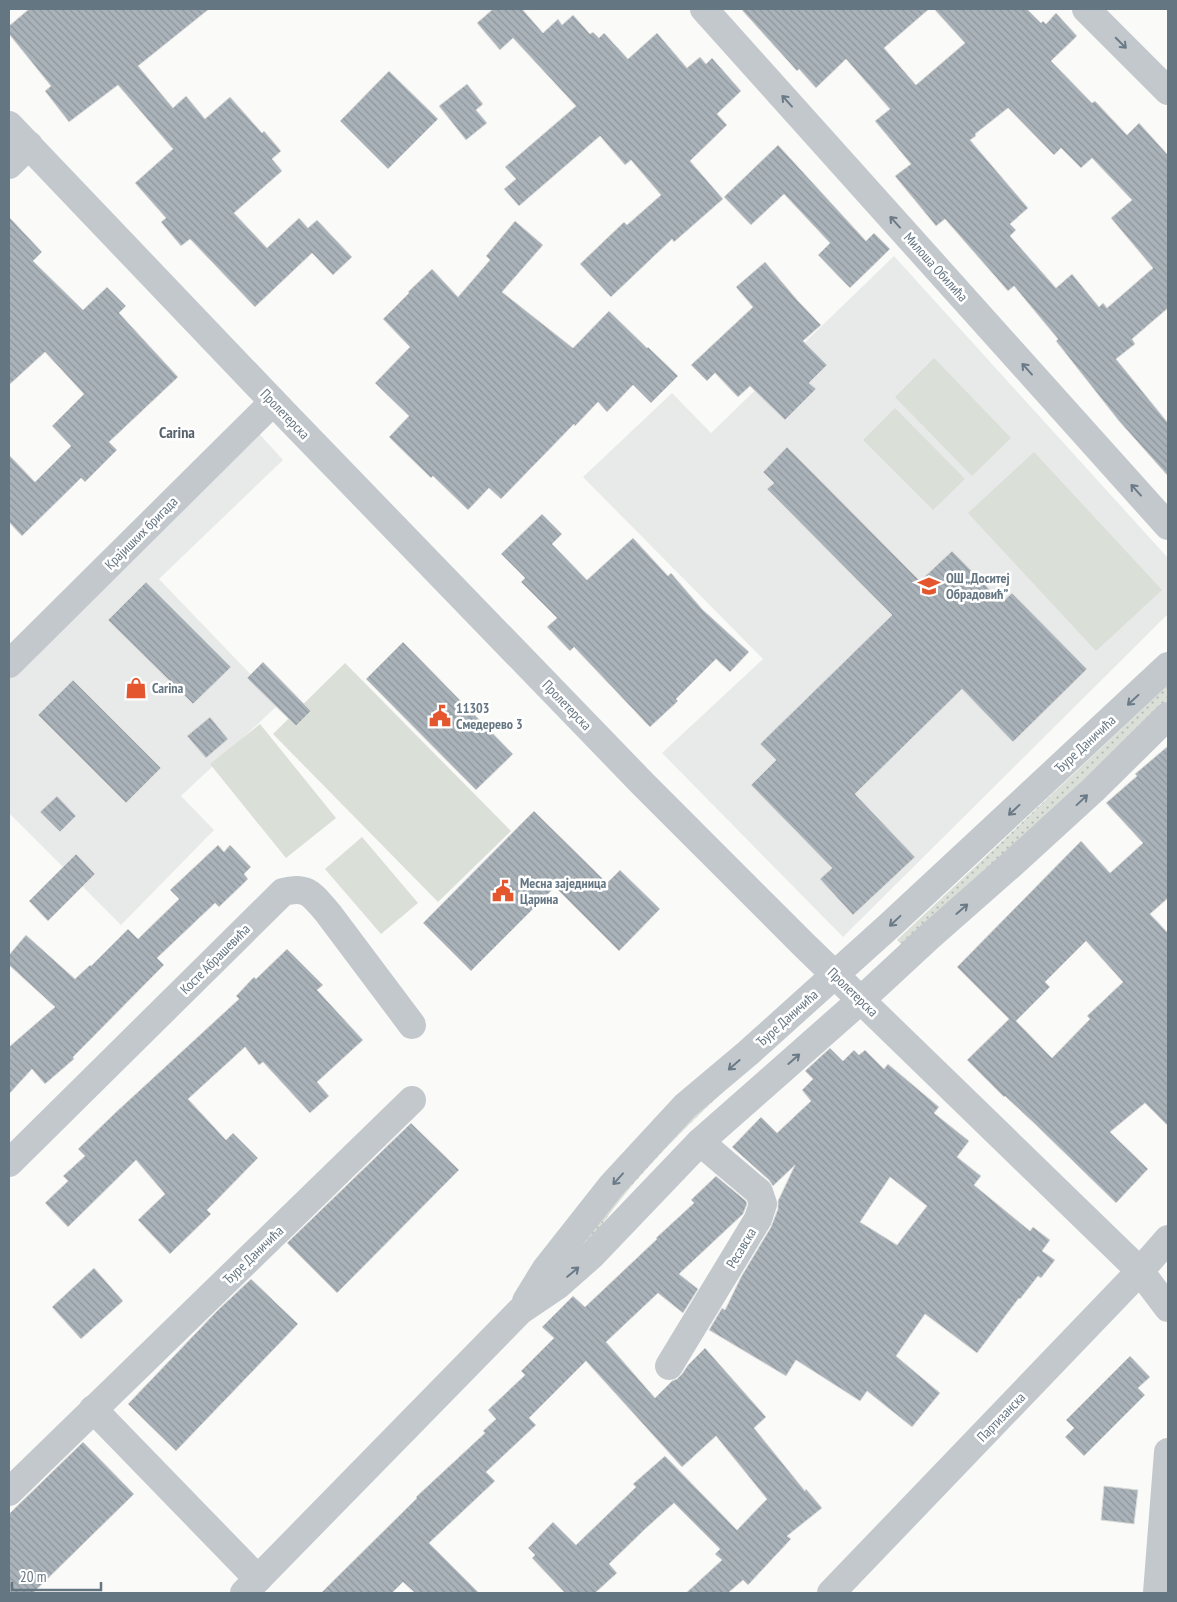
<svg xmlns="http://www.w3.org/2000/svg" width="1177" height="1602" font-family="'PT Sans Narrow',sans-serif">
	<defs>
		<pattern id="grass-dots" width="8" height="8" patternUnits="userSpaceOnUse" patternTransform="scale(1.25)"><rect width="8" height="8" fill="#dadfd7"/><path d="M2 2h.1M6 6h.1" fill="none" stroke="#b4b9b4" stroke-width="1.8" stroke-linecap="round"/></pattern>
		<pattern id="building-back-hatch" width="6" height="6" patternUnits="userSpaceOnUse" patternTransform="scale(1.25)"><rect width="6" height="6" fill="#aab3b9"/><path d="M-1 5l2 2M0 0l6 6M5-1l2 2" fill="none" stroke="#8e969c"/></pattern>
	</defs>
	<rect width="100%" height="100%" fill="#fafaf8"/>
	<g fill="#e8e9e9">
		<polygon points="894,256 1168,558 1168,614 843,937 662,753 763,659 583,477 672,393 711,433"/>
		<polygon points="254,428 283,460 159,579 279,704 181,796 214,830 121,925 9,813 9,673"/>
	</g>
	<g fill="url(#grass-dots)">
		<polygon points="1168,685 1168,701 905,948 897,940"/>
		<path d="M 720,1086 L 724,1091 C 675,1137 627,1185 590,1242 L 583,1236 Z"/>
	</g>
	<g fill="#dadfd7">
		<polygon points="934,358 1011,438 972,476 895,397"/>
		<polygon points="895,408 965,479 933,510 863,440"/>
		<polygon points="1034,452 1162,590 1096,651 968,513"/>
		<polygon points="345,663 511,831 438,902 273,734"/>
		<polygon points="260,724 336,818 286,858 210,764"/>
		<polygon points="362,837 418,903 381,934 325,869"/>
	</g>
	<g fill="url(#building-back-hatch)" stroke="#dcdcda" fill-rule="evenodd">
		<polygon points="29,9 209,9 138,66 173,108 186,96 205,119 230,97 262,133 264,131 281,151 272,159 282,171 234,213 267,248 299,218 308,228 317,220 352,257 333,275 312,253 255,307 190,239 181,246 161,222 166,218 135,183 173,149 118,85 69,122 45,91 51,86 9,34 9,26"/>
		<polygon points="493,9 522,9 543,33 558,19 562,25 573,15 590,34 593,32 599,38 604,33 628,59 657,33 687,68 700,57 706,64 712,58 741,91 717,114 727,125 690,161 723,199 674,242 672,239 611,297 580,264 624,222 627,225 661,195 631,160 625,165 600,136 519,206 504,189 516,179 505,167 576,106 513,38 500,50 477,23"/>
		<path d="M 741,9 L 929,9 L 884,48 L 916,85 L 965,43 L 934,9 L 1027,9 L 1041,23 L 1043,21 L 1046,24 L 1056,13 L 1077,36 L 1051,61 L 1092,103 L 1095,101 L 1127,135 L 1139,123 L 1168,155 L 1168,308 L 1132,339 L 1135,344 L 1116,359 L 1168,423 L 1168,476 L 1119,421 L 1056,341 L 1058,339 L 1014,286 L 1008,291 L 945,219 L 936,226 L 895,176 L 911,164 L 875,121 L 890,109 L 846,59 L 816,88 L 799,69 L 797,71 ZM 1008,108 L 1054,155 L 1061,148 L 1081,168 L 1092,158 L 1132,200 L 1111,218 L 1153,268 L 1107,308 L 1103,303 L 1099,307 L 1072,274 L 1056,288 L 1010,236 L 1016,230 L 1010,224 L 1028,208 L 970,140 L 976,136 L 975,134 Z"/>
		<polygon points="389,71 438,119 388,169 340,121"/>
		<polygon points="467,84 483,104 476,110 487,123 466,140 439,106"/>
		<polygon points="778,145 866,241 874,233 890,249 850,288 818,255 830,243 784,194 751,225 724,197"/>
		<polygon points="9,217 42,252 33,261 83,310 107,287 126,306 119,313 178,377 109,442 117,450 85,482 81,478 22,536 9,522 9,455 35,482 71,446 52,426 84,394 45,352 9,385"/>
		<polygon points="515,221 543,245 502,292 573,348 609,311 647,348 648,347 678,376 651,403 633,385 607,412 598,402 575,426 574,424 501,499 489,488 468,510 433,476 431,478 389,437 409,416 375,383 410,347 383,319 409,293 408,292 432,269 458,297 490,260 486,256"/>
		<polygon points="765,262 798,301 821,325 803,341 827,365 809,383 816,389 785,420 750,386 738,397 715,373 707,381 691,365 753,307 736,287"/>
		<polygon points="787,447 920,581 952,551 1002,602 1012,593 1087,669 1013,742 962,689 855,794 915,857 853,915 820,879 832,868 751,785 776,760 760,744 892,615 767,489 774,483 763,472"/>
		<polygon points="542,514 562,534 552,544 587,580 633,538 668,576 671,573 702,609 749,652 730,672 716,659 676,699 678,701 650,727 574,647 570,651 547,627 557,618 521,582 525,578 501,554"/>
		<polygon points="146,582 231,667 193,704 108,620"/>
		<polygon points="403,642 513,754 476,790 366,679"/>
		<polygon points="263,662 311,711 296,726 247,678"/>
		<polygon points="73,680 161,768 126,803 38,715"/>
		<polygon points="210,717 228,739 206,758 187,736"/>
		<path d="M 1168,746 L 1168,898 L 1150,914 L 1168,933 L 1168,1126 L 1145,1103 L 1110,1132 L 1148,1169 L 1116,1203 L 1036,1125 L 1005,1096 L 1004,1097 L 967,1060 L 1009,1019 L 957,967 L 1081,841 L 1110,873 L 1143,843 L 1106,803 L 1137,776 L 1135,774 ZM 1086,941 L 1123,982 L 1087,1016 L 1090,1019 L 1052,1058 L 1016,1021 L 1050,987 L 1045,982 Z"/>
		<polygon points="57,796 76,816 60,832 40,812"/>
		<polygon points="534,811 607,883 620,870 660,909 619,951 555,887 471,971 423,923"/>
		<polygon points="218,845 224,852 230,845 251,867 244,874 248,879 219,907 215,903 157,958 164,965 73,1057 74,1059 45,1084 32,1069 9,1094 9,1047 55,1007 9,965 9,955 26,935 75,979 90,965 91,966 128,929 138,939 179,899 170,890"/>
		<polygon points="76,854 95,874 48,921 29,901"/>
		<polygon points="287,949 323,985 317,990 363,1040 317,1082 329,1096 310,1113 263,1062 259,1065 245,1047 188,1099 226,1140 233,1133 258,1158 207,1210 211,1214 170,1254 138,1220 165,1194 136,1160 68,1227 45,1203 68,1181 63,1176 85,1156 78,1149 114,1114 239,999 236,996 254,977 256,979"/>
		<path d="M 830,1048 L 843,1061 L 854,1050 L 859,1055 L 865,1050 L 884,1069 L 888,1064 L 939,1107 L 934,1113 L 969,1141 L 957,1157 L 981,1176 L 974,1185 L 1030,1231 L 1033,1227 L 1050,1240 L 1042,1251 L 1055,1260 L 1041,1278 L 1038,1276 L 1020,1299 L 1019,1298 L 977,1353 L 925,1314 L 896,1356 L 940,1393 L 912,1427 L 867,1391 L 860,1401 L 796,1360 L 786,1376 L 709,1330 L 722,1308 L 725,1310 L 741,1277 L 771,1227 L 778,1209 L 778,1201 L 795,1165 L 773,1186 L 769,1180 L 732,1147 L 761,1117 L 777,1133 L 811,1101 L 802,1090 L 813,1079 L 805,1071 ZM 890,1177 L 927,1206 L 897,1245 L 860,1222 Z"/>
		<polygon points="411,1123 459,1170 337,1293 287,1243"/>
		<polygon points="716,1176 746,1201 747,1204 743,1214 679,1274 698,1289 683,1313 658,1293 606,1342 655,1398 672,1381 677,1379 682,1374 688,1365 705,1348 766,1417 754,1428 805,1491 806,1489 822,1508 787,1536 791,1539 748,1585 743,1580 728,1593 686,1593 722,1560 715,1554 720,1549 674,1503 644,1530 609,1564 617,1573 595,1593 565,1593 532,1558 535,1555 528,1548 553,1522 576,1545 636,1487 633,1484 665,1456 737,1530 767,1499 716,1436 682,1467 586,1361 529,1418 536,1425 486,1472 495,1481 429,1543 479,1593 415,1593 403,1582 392,1593 321,1593 417,1498 416,1497 485,1433 483,1431 496,1419 488,1410 525,1375 521,1371 554,1338 542,1327 573,1296 585,1307 657,1239 656,1238 694,1203 691,1200"/>
		<polygon points="94,1268 123,1301 81,1339 52,1307"/>
		<polygon points="251,1279 298,1324 176,1451 128,1404 217,1311"/>
		<polygon points="1130,1356 1150,1377 1138,1388 1145,1395 1084,1456 1065,1437 1074,1428 1066,1420"/>
		<polygon points="83,1442 134,1494 33,1593 9,1593 9,1514"/>
		<polygon points="1104,1486 1138,1490 1134,1524 1101,1520"/>
	</g>
	<g fill="none" stroke-linecap="round" stroke-linejoin="round">
		<g stroke="#c3c8cc" stroke-width="28">
			<polyline points="704,9 1168,526"/>
			<polyline points="1086,9 1168,91"/>
			<polyline points="9,165 29,145"/>
			<polyline points="9,664 273,402"/>
			<path d="M 9,1163 L 283,892 C 308,885 313,896 328,913 L 412,1025"/>
			<polyline points="669,1366 758,1219 763,1204 759,1192 700,1142"/>
			<polyline points="93,1409 258,1579"/>
			<polyline points="9,1492 412,1100"/>
			<polyline points="831,1593 1140,1271"/>
		</g>
		<g stroke="#c3c8cc" stroke-width="28">
			<polyline points="9,125 284,413 643,784 803,944 1140,1271 1168,1308"/>
			<polyline points="1140,1271 1168,1239"/>
			<polyline points="526,1301 545,1270 612,1185 685,1106 748,1053 889,926 1168,666"/>
			<polyline points="244,1593 520,1311 557,1286 591,1256 700,1142 861,1000 929,937 1012,864 1093,790 1168,716"/>
			<polyline points="1157,1593 1168,1452"/>
		</g>
	</g>
	<defs><path id="oneway-shaft" d="M-6 0H5M1.5-3L5.5 0L1.5 3" fill="none" stroke-width="1.6" stroke-linecap="round" stroke-linejoin="round" transform="scale(1.25)"/></defs>
	<g stroke="#6a7a87">
		<use href="#oneway-shaft" transform="translate(1121 43) rotate(45)"/>
		<use href="#oneway-shaft" transform="translate(787 101) rotate(-132)"/>
		<use href="#oneway-shaft" transform="translate(895 222) rotate(-132)"/>
		<use href="#oneway-shaft" transform="translate(1027 369) rotate(-132)"/>
		<use href="#oneway-shaft" transform="translate(1136 490) rotate(-132)"/>
		<use href="#oneway-shaft" transform="translate(1133 700) rotate(137)"/>
		<use href="#oneway-shaft" transform="translate(1082 800) rotate(-43)"/>
		<use href="#oneway-shaft" transform="translate(1014 810) rotate(137)"/>
		<use href="#oneway-shaft" transform="translate(962 909) rotate(-41)"/>
		<use href="#oneway-shaft" transform="translate(895 921) rotate(137)"/>
		<use href="#oneway-shaft" transform="translate(794 1059) rotate(-41)"/>
		<use href="#oneway-shaft" transform="translate(734 1065) rotate(139)"/>
		<use href="#oneway-shaft" transform="translate(618 1179) rotate(132)"/>
		<use href="#oneway-shaft" transform="translate(573 1272) rotate(-40)"/>
	</g>
	<defs>
		<g id="school-bare" transform="scale(1.725)"><path d="M0-5L7-2L0 1L-7-2ZM-4 1L0 2.5L4 1V4Q0 6-4 4Z" fill="#e4572e" stroke="#fff" stroke-width="2.5" paint-order="stroke"/></g>
		<g id="shop-bare" transform="scale(1.725)"><path d="M-5-2.5h2.3a2.7 3.5 0 0 1 5.4 0H5L5.5 6h-11ZM-1.5-2.5h3a1.5 2.3 0 0 0-3 0Z" fill="#e4572e" stroke="#fff" stroke-width="2.5" paint-order="stroke"/></g>
		<g id="civic-bare" transform="scale(1.725)"><path d="M-.6-6.5H3V-4.5H.6V-3L4-1V1h2V6H-6V1h2V-1L-.6-3ZM-1.2 2.5V6h2.4V2.5Z" fill="#e4572e" stroke="#fff" stroke-width="2.5" paint-order="stroke"/></g>
	</defs>
	<g fill-rule="evenodd">
		<use href="#school-bare" x="929" y="586"/>
		<use href="#shop-bare" x="136" y="688"/>
		<use href="#civic-bare" x="440" y="716"/>
		<use href="#civic-bare" x="503" y="891"/>
	</g>
	<g text-anchor="middle" stroke-width="5" stroke-linejoin="round" paint-order="stroke">
		<g font-size="14" fill="#657683" stroke="#fff">
			<text transform="translate(936 267) rotate(48)" y="5">Милоша Обилића</text>
			<text transform="translate(285 414) rotate(46)" y="5">Пролетерска</text>
			<text transform="translate(141 533) rotate(-45)" y="5">Крајишких бригада</text>
			<text transform="translate(567 705) rotate(46)" y="5">Пролетерска</text>
			<text transform="translate(1085 744) rotate(-43)" y="5">Ђуре Даничића</text>
			<text transform="translate(215 959) rotate(-45)" y="5">Косте Абрашевића</text>
			<text transform="translate(853 992) rotate(44)" y="5">Пролетерска</text>
			<text transform="translate(787 1018) rotate(-42)" y="5">Ђуре Даничића</text>
			<text transform="translate(741 1248) rotate(-59)" y="5">Ресавска</text>
			<text transform="translate(253 1255) rotate(-44)" y="5">Ђуре Даничића</text>
			<text transform="translate(1001 1417) rotate(-46)" y="5">Партизанска</text>
		</g>
		<g font-size="14" font-weight="bold" fill="#657683" stroke="#fff" text-anchor="start">
			<text x="946" y="583">ОШ „Доситеј<tspan x="946" dy="16">Обрадовић”</tspan></text>
			<text x="152" y="693">Carina</text>
			<text x="456" y="713">11303<tspan x="456" dy="16">Смедерево 3</tspan></text>
			<text x="520" y="888">Месна заједница<tspan x="520" dy="16">Царина</tspan></text>
		</g>
		<g font-size="16" font-weight="bold" fill="#57646e" stroke="#fff">
			<text x="177" y="438">Carina</text>
		</g>
	</g>
	<rect width="1177" height="1602" fill="none" stroke="#657683" stroke-width="20"/>
	<path d="M12 1582v8h89v-8" fill="none" stroke="#657683" stroke-width="2.5"/>
	<text x="20" y="1582" font-size="15" fill="#657683" stroke="#ffffff" stroke-width="4" paint-order="stroke">20 m</text>
</svg>
